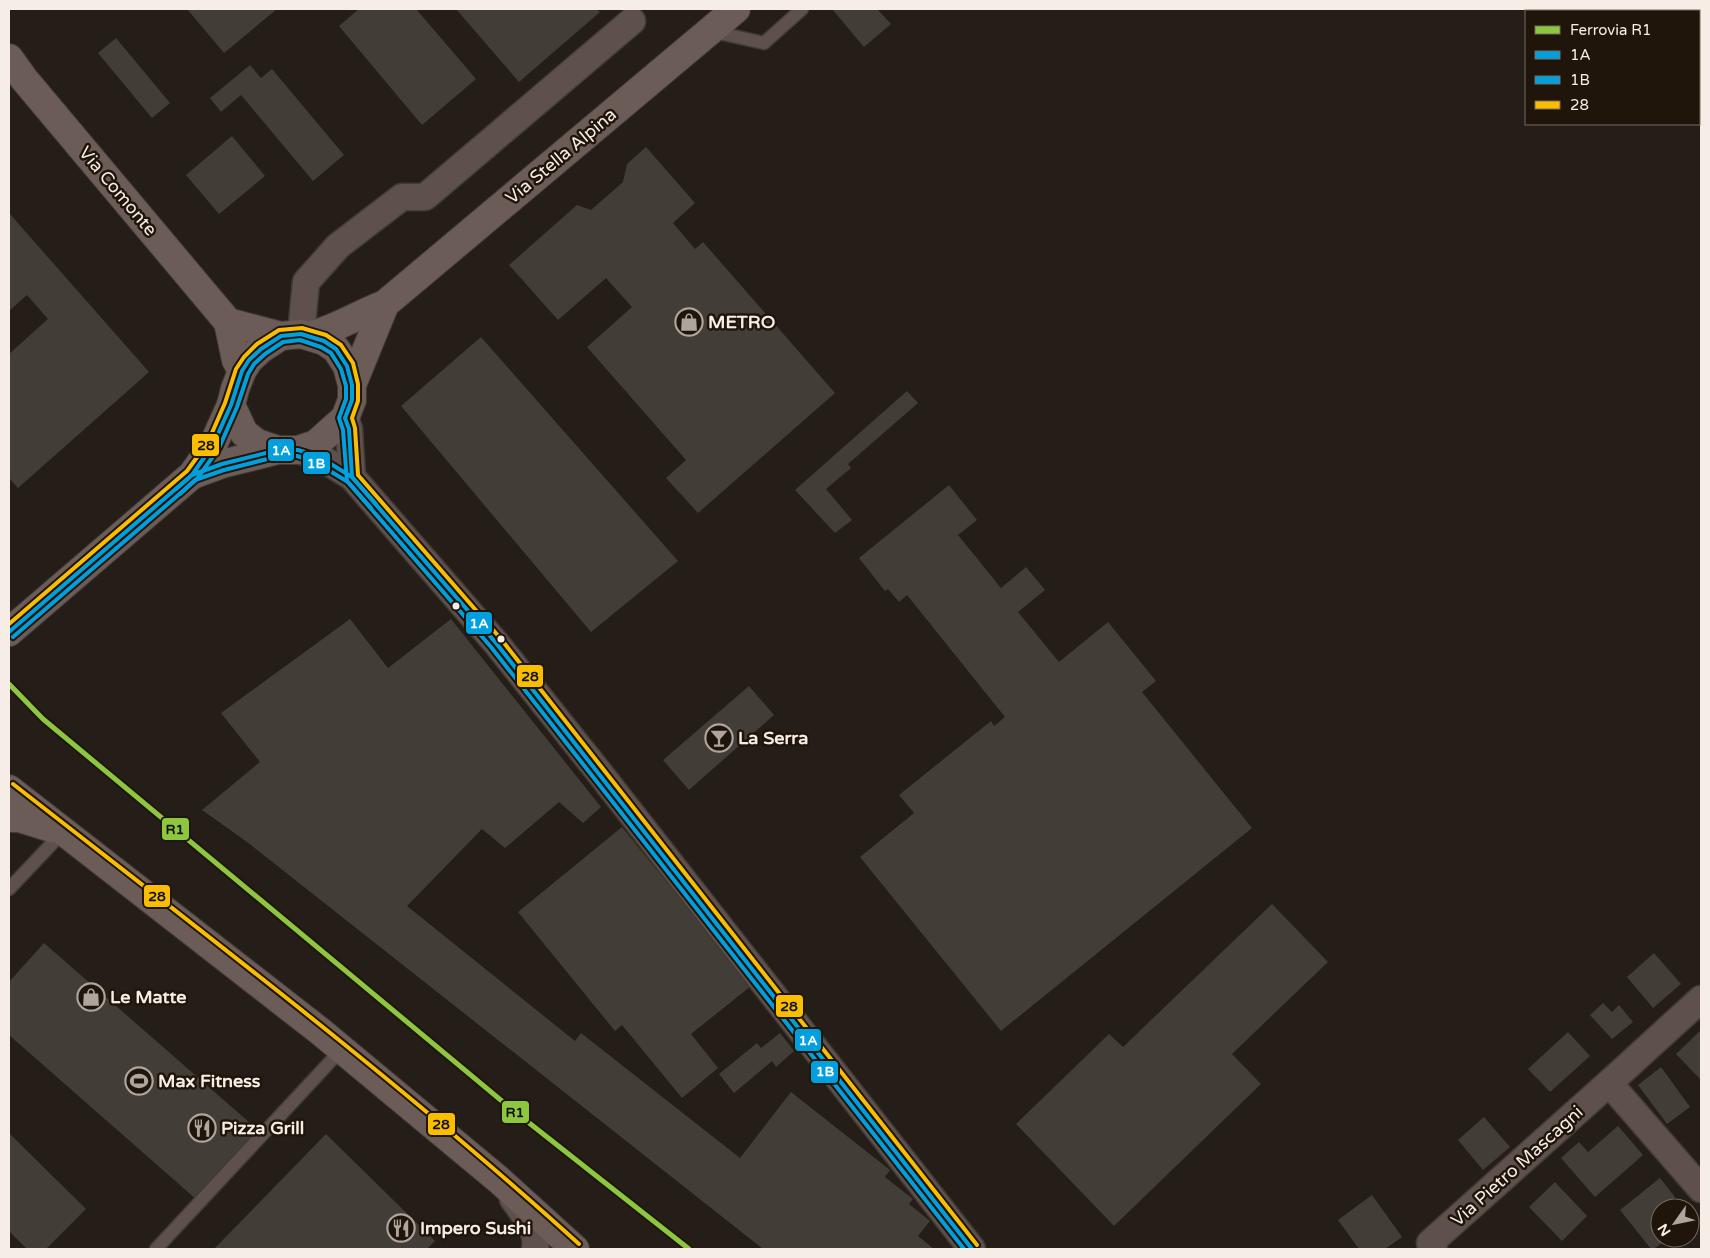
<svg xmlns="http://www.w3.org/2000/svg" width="1710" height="1258" font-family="'Varela Round',sans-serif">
	<rect width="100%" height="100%" fill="#251e18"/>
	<g fill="#423d37">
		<polygon points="187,9 277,9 224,53"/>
		<polygon points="359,9 416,9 476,79 422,125 339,26"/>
		<polygon points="456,9 596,9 600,12 519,82"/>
		<polygon points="832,9 877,9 891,24 864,47"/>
		<polygon points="116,38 170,103 152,118 98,53"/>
		<polygon points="250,65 261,78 272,69 344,155 313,181 241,95 221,112 210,98"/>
		<polygon points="232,136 265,176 219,214 186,175"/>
		<polygon points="646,147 695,203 673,223 695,249 703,242 835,393 698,513 666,478 686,460 587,347 632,307 606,278 558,320 509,265 577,205 591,210 623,182 627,164"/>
		<polygon points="9,213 149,372 18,488 9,478 9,354 48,319 27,295 9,311"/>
		<polygon points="481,337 678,561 591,632 401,406"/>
		<polygon points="907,391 918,403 848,464 851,468 826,489 852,520 835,533 795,490"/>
		<polygon points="949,485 977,520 958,535 1001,588 1026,567 1045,590 1018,612 1059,662 1108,622 1156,681 1142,692 1252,828 1001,1031 860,857 914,813 899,795 991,721 994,726 1005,717 907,595 899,602 888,589 885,591 859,558"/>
		<polygon points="350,619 388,668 451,619 601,807 583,823 559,802 505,848 482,829 407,906 575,1041 581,1033 740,1158 791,1092 890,1170 885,1177 913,1199 909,1204 930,1221 918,1236 934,1249 763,1249 247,842 202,810 260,762 221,713"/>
		<polygon points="749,686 774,715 689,790 663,760"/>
		<polygon points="622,827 751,986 691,1034 718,1068 682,1098 622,1025 615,1031 518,912"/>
		<polygon points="1272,904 1328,962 1232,1054 1261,1084 1114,1226 1016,1124 1109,1034 1123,1047"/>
		<polygon points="44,943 258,1130 197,1200 9,1035 9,982"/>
		<polygon points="1654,953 1681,984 1653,1008 1627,977"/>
		<polygon points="1603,1003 1612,1012 1619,1005 1633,1022 1612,1039 1590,1015"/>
		<polygon points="1701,1030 1701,1080 1676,1054"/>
		<polygon points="1568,1032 1590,1056 1550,1092 1528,1069"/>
		<polygon points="780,1033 794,1051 776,1067 772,1061 734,1093 719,1074 757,1043 761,1048"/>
		<polygon points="1661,1067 1690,1107 1667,1124 1638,1085"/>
		<polygon points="1484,1117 1510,1147 1483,1170 1458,1140"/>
		<polygon points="1618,1126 1643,1155 1595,1197 1561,1158 1579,1142 1588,1152"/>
		<polygon points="9,1133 86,1209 46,1249 27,1249 9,1231"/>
		<polygon points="326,1134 435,1241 427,1249 214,1249"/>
		<polygon points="1660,1178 1675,1197 1665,1205 1668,1208 1660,1208 1660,1238 1668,1238 1654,1249 1651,1249 1620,1210"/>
		<polygon points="1555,1182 1587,1216 1562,1241 1529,1207"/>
		<polygon points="1372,1195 1402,1237 1385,1249 1359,1249 1338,1220"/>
	</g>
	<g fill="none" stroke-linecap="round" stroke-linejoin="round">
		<g stroke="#413b36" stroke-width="15">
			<g id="lane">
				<polyline points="710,31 764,43 802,9"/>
				<polyline points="9,889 63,832"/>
				<polyline points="156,1249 341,1050"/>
			</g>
		</g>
		<g stroke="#413b36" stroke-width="29">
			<g id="street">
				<polyline points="301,334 306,282 338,246 402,197 425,197 632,21"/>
				<polyline points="345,418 349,429 352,477"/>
				<polyline points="298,450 318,456 352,477 496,643 598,771 972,1249"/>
				<polyline points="1701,999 1609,1083 1701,1189"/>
				<path d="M 513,1199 C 523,1213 539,1231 535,1249"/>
				<polyline points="1434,1249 1430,1243 1609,1083"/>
			</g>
		</g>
		<g stroke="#413b36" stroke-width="30">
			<g id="secondary">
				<polyline points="9,58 24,79 228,322 236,360 242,371"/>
				<polyline points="228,322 281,336 301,334 324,341 336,349 347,366 352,385 352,400 345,418 316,444 298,450 278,450 257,443 244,433 231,405 235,389 242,371 249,360 261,349 281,336"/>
				<path d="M 309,336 C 336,329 359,314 385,304 L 736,9"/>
				<polyline points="352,385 385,304"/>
				<polyline points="192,475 222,464 278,450"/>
				<polyline points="9,632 192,475 213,445 231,405"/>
				<polyline points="9,789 321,1032 499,1180 575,1249"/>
				<polyline points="9,818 19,818 51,828"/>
			</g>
		</g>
		<use href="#lane" stroke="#5e514d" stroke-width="12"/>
		<use href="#street" stroke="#5e514d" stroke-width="26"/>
		<use href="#secondary" stroke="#6c5c57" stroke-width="28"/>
		<g stroke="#20150a" stroke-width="8">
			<g id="bus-1">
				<polyline points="176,489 192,475 222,464 278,450 298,450 318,456 352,477 376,504"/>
				<polyline points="9,632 192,475 213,445 231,405 242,371 249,360 261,349 281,336 301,334 324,341 336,349 347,366 352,385 352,400 345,418 349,429 352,477 496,643 972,1249"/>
			</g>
		</g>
		<g stroke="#20150a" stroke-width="8">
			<g id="bus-2">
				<polyline points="180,494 195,480 224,470 279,456 297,456 315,462 348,482 371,508"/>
				<polyline points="13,637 197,479 219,448 237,407 248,374 254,364 265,354 283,342 300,340 321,347 331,353 341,369 346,386 346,399 339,418 343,430 347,481 491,647 964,1249"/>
			</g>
		</g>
		<g stroke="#20150a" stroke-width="8">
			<g id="bus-3">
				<polyline points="9,624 187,471 208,442 225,403 236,369 244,357 257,344 279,330 302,328 326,335 341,345 353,363 358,384 358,401 352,418 355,428 358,475 501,639 977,1245"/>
				<path d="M 13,784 C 205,934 399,1081 579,1244"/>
			</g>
		</g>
		<use href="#bus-1" stroke="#00a0de" stroke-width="4"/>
		<use href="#bus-2" stroke="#00a0de" stroke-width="4"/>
		<use href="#bus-3" stroke="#fabe01" stroke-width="4"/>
		<g stroke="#20150a" stroke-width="9">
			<polyline id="rail-1" points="9,684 43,719 514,1111 689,1249"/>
		</g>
		<use href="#rail-1" stroke="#8dc63f" stroke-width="5"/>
	</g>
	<defs>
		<g id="shop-ring" transform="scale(1.4375)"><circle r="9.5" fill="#20150a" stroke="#ada59e" stroke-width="1.5"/><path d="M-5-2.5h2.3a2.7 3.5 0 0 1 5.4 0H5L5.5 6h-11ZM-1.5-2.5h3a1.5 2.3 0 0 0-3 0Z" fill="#ada59e"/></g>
		<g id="bar-ring" transform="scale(1.4375)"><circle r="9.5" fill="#20150a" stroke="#ada59e" stroke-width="1.5"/><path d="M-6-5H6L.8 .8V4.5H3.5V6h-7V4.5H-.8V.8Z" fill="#ada59e"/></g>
		<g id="stadium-ring" transform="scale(1.4375)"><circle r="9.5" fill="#20150a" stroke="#ada59e" stroke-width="1.5"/><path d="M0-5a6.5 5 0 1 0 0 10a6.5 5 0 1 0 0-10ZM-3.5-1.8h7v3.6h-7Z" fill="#ada59e"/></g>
		<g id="restaurant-ring" transform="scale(1.4375)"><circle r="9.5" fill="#20150a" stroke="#ada59e" stroke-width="1.5"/><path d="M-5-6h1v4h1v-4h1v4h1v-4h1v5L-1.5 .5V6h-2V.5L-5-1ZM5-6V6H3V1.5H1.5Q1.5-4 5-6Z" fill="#ada59e"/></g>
	</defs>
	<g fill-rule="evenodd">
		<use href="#shop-ring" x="689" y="322"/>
		<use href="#bar-ring" x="719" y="738"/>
		<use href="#shop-ring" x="91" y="997"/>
		<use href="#stadium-ring" x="139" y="1081"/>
		<use href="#restaurant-ring" x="202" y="1128"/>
		<use href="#restaurant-ring" x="401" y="1228"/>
	</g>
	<g fill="#f6eee6" stroke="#20150a" stroke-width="2">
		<circle cx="456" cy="606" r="4.5"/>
		<circle cx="501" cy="639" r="4.5"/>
	</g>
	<g text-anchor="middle" stroke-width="5" stroke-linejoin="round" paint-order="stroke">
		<g font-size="18" fill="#f6eee6" stroke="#20150a">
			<text transform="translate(561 156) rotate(-40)" y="6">Via Stella Alpina</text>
			<text transform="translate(118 191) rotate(50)" y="6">Via Comonte</text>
			<text transform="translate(1517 1166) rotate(-42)" y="6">Via Pietro Mascagni</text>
		</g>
		<g font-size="18" font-weight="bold" fill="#f6eee6" stroke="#20150a" text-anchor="start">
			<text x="708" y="328">METRO</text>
			<text x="738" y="744">La Serra</text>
			<text x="110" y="1003">Le Matte</text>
			<text x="158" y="1087">Max Fitness</text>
			<text x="221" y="1134">Pizza Grill</text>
			<text x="420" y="1234">Impero Sushi</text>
		</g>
	</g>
	<g stroke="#20150a" stroke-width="2">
		<rect x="191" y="433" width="29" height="24" rx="5" fill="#fabe01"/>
		<rect x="267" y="438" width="28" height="24" rx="5" fill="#00a0de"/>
		<rect x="302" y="451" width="29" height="24" rx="5" fill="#00a0de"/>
		<rect x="465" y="611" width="28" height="24" rx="5" fill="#00a0de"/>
		<rect x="516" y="664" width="28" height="24" rx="5" fill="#fabe01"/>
		<rect x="161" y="817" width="29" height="24" rx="5" fill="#8dc63f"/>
		<rect x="143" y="884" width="28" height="24" rx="5" fill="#fabe01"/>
		<rect x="775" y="994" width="29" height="24" rx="5" fill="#fabe01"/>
		<rect x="794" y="1028" width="28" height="24" rx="5" fill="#00a0de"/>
		<rect x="810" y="1060" width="29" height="24" rx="5" fill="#00a0de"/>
		<rect x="501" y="1100" width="29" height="24" rx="5" fill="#8dc63f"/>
		<rect x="427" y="1112" width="29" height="24" rx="5" fill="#fabe01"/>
	</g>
	<g font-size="14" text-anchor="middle" font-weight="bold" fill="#fff">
		<text x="281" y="455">1A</text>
		<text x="316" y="468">1B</text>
		<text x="479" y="628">1A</text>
		<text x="808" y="1045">1A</text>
		<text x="825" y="1076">1B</text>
	</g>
	<g font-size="14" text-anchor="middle" font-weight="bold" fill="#111">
		<text x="206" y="450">28</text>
		<text x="530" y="681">28</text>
		<text x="175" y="834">R1</text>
		<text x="157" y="901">28</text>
		<text x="789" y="1011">28</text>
		<text x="515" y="1117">R1</text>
		<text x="441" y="1129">28</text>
	</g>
	<rect width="1710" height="1258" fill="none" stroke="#f6eee6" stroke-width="20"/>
	<rect x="1525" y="10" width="175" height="115" fill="#20150a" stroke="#766c62"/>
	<rect x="1535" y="26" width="25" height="8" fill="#8dc63f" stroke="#766c62"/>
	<text x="1570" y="35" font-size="15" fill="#f6eee6">Ferrovia R1</text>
	<rect x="1535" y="51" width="25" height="8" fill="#00a0de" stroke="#766c62"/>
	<text x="1570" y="60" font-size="15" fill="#f6eee6">1A</text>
	<rect x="1535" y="76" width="25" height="8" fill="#00a0de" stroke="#766c62"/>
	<text x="1570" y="85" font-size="15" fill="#f6eee6">1B</text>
	<rect x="1535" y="101" width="25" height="8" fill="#fabe01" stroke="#766c62"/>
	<text x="1570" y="110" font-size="15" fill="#f6eee6">28</text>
	<g transform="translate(1675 1223) rotate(237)"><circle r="24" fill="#20150a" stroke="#766c62"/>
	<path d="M0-4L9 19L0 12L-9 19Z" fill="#ada59e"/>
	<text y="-8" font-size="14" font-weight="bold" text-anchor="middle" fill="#f6eee6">N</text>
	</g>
</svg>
